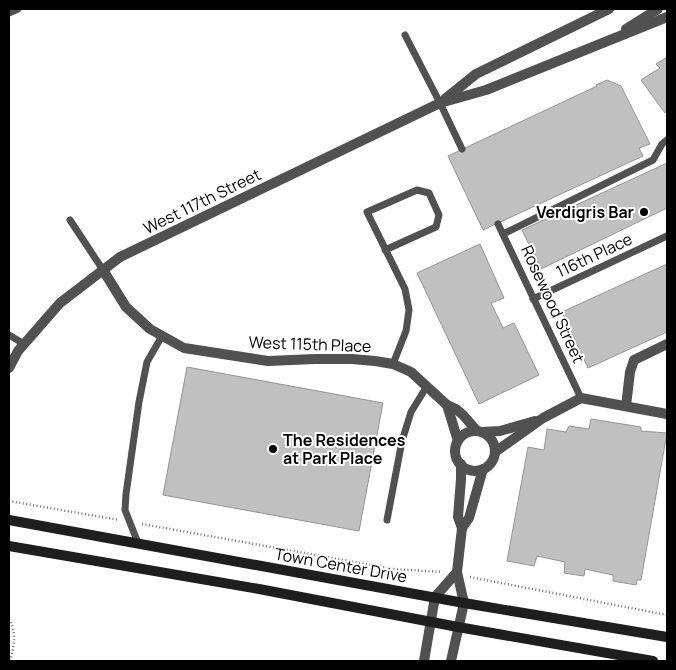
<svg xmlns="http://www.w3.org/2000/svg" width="676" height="670" font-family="Manrope,sans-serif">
	<rect width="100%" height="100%" fill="#fff"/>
	<g fill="#c0c0c0" stroke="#959595">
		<polygon points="667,57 667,112 665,113 641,80 660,68 656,64"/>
		<polygon points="607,80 621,86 650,144 639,148 643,156 483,230 448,156 597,86 596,85"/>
		<polygon points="667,163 667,208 541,269 522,230"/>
		<polygon points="480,244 504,298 491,303 503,328 514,323 539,375 479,404 417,273"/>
		<polygon points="667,264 667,332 588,368 562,312"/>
		<polygon points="187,367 383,403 359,531 163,495"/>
		<polygon points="591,419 641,427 641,431 667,433 641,580 637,580 636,585 613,581 613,575 585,569 584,576 564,573 565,562 537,556 534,566 507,561 528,447 544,450 547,429 566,432 569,426 589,429"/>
	</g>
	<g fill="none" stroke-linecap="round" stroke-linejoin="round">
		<g stroke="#737373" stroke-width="2.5" stroke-dasharray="1 2.5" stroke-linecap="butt">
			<polyline points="9,501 119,520"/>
			<polyline points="142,524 394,569 442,572"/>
			<polyline points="470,577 667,615"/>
			<path d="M 9,619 C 17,633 14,647 10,661"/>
		</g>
		<g stroke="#515151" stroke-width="7">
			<polyline points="9,13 18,9"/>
			<polyline points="405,35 440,103 462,149"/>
			<polyline points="70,220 103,270"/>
			<polyline points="498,224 581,398"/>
			<polyline points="503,234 653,160 662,144 667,140"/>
			<polyline points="385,250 436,227 439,215 429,193 417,190 367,212 405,289 409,310 406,331 393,364"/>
			<polyline points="533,299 667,236"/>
			<polyline points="9,335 24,344"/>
			<polyline points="387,520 402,441 411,412 427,386"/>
			<polyline points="138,543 125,510 126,494 139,402 147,362 162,336"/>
		</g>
		<g stroke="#515151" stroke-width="10">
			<polyline points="626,29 658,9"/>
			<polyline points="445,99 476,74 609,9"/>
			<polyline points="103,270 126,307 150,329 184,348 268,361 315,359 352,359 375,361 393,364 411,372 447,405 456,409 463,415 477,431"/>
			<polyline points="9,368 18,351 60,303 120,257 440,103 486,90 667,17"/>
			<polyline points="447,405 458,441"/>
			<polyline points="626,406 630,372 634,360 667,344"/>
			<circle cx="475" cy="451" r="20"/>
			<polyline points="482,432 500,431 535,421"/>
			<polyline points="495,452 543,418 581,398 667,414"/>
			<polyline points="462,528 469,518 483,469"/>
			<polyline points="424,661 435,597 457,572"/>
			<polyline points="451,661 464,603 457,572 462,528 458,517 461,479 461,464"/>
		</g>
		<g stroke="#1e1e1e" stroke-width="10">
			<polyline points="9,520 464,603 667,637"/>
			<polyline points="9,546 259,589 458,627 653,661"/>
		</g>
	</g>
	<g fill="#000" stroke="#fff" stroke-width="2">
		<circle cx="644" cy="212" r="5"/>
		<circle cx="273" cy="449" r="5"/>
	</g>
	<g text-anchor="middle" stroke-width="4" stroke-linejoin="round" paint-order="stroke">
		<g font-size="16" fill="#000" stroke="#fff">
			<text transform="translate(202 201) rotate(-26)" y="6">West 117th Street</text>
			<text transform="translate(594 255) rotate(-25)" y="6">116th Place</text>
			<text transform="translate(553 304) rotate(65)" y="6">Rosewood Street</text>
			<text transform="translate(310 344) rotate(2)" y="6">West 115th Place</text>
			<text transform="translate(341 565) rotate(10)" y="6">Town Center Drive</text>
		</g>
		<g font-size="16" font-weight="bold" fill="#000" stroke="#fff" text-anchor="end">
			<text x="634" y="218">Verdigris Bar</text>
			<text x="283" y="446" text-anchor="start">The Residences<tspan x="283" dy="18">at Park Place</tspan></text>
		</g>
	</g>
	<rect width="676" height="670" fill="none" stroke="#000000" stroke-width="20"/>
</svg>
